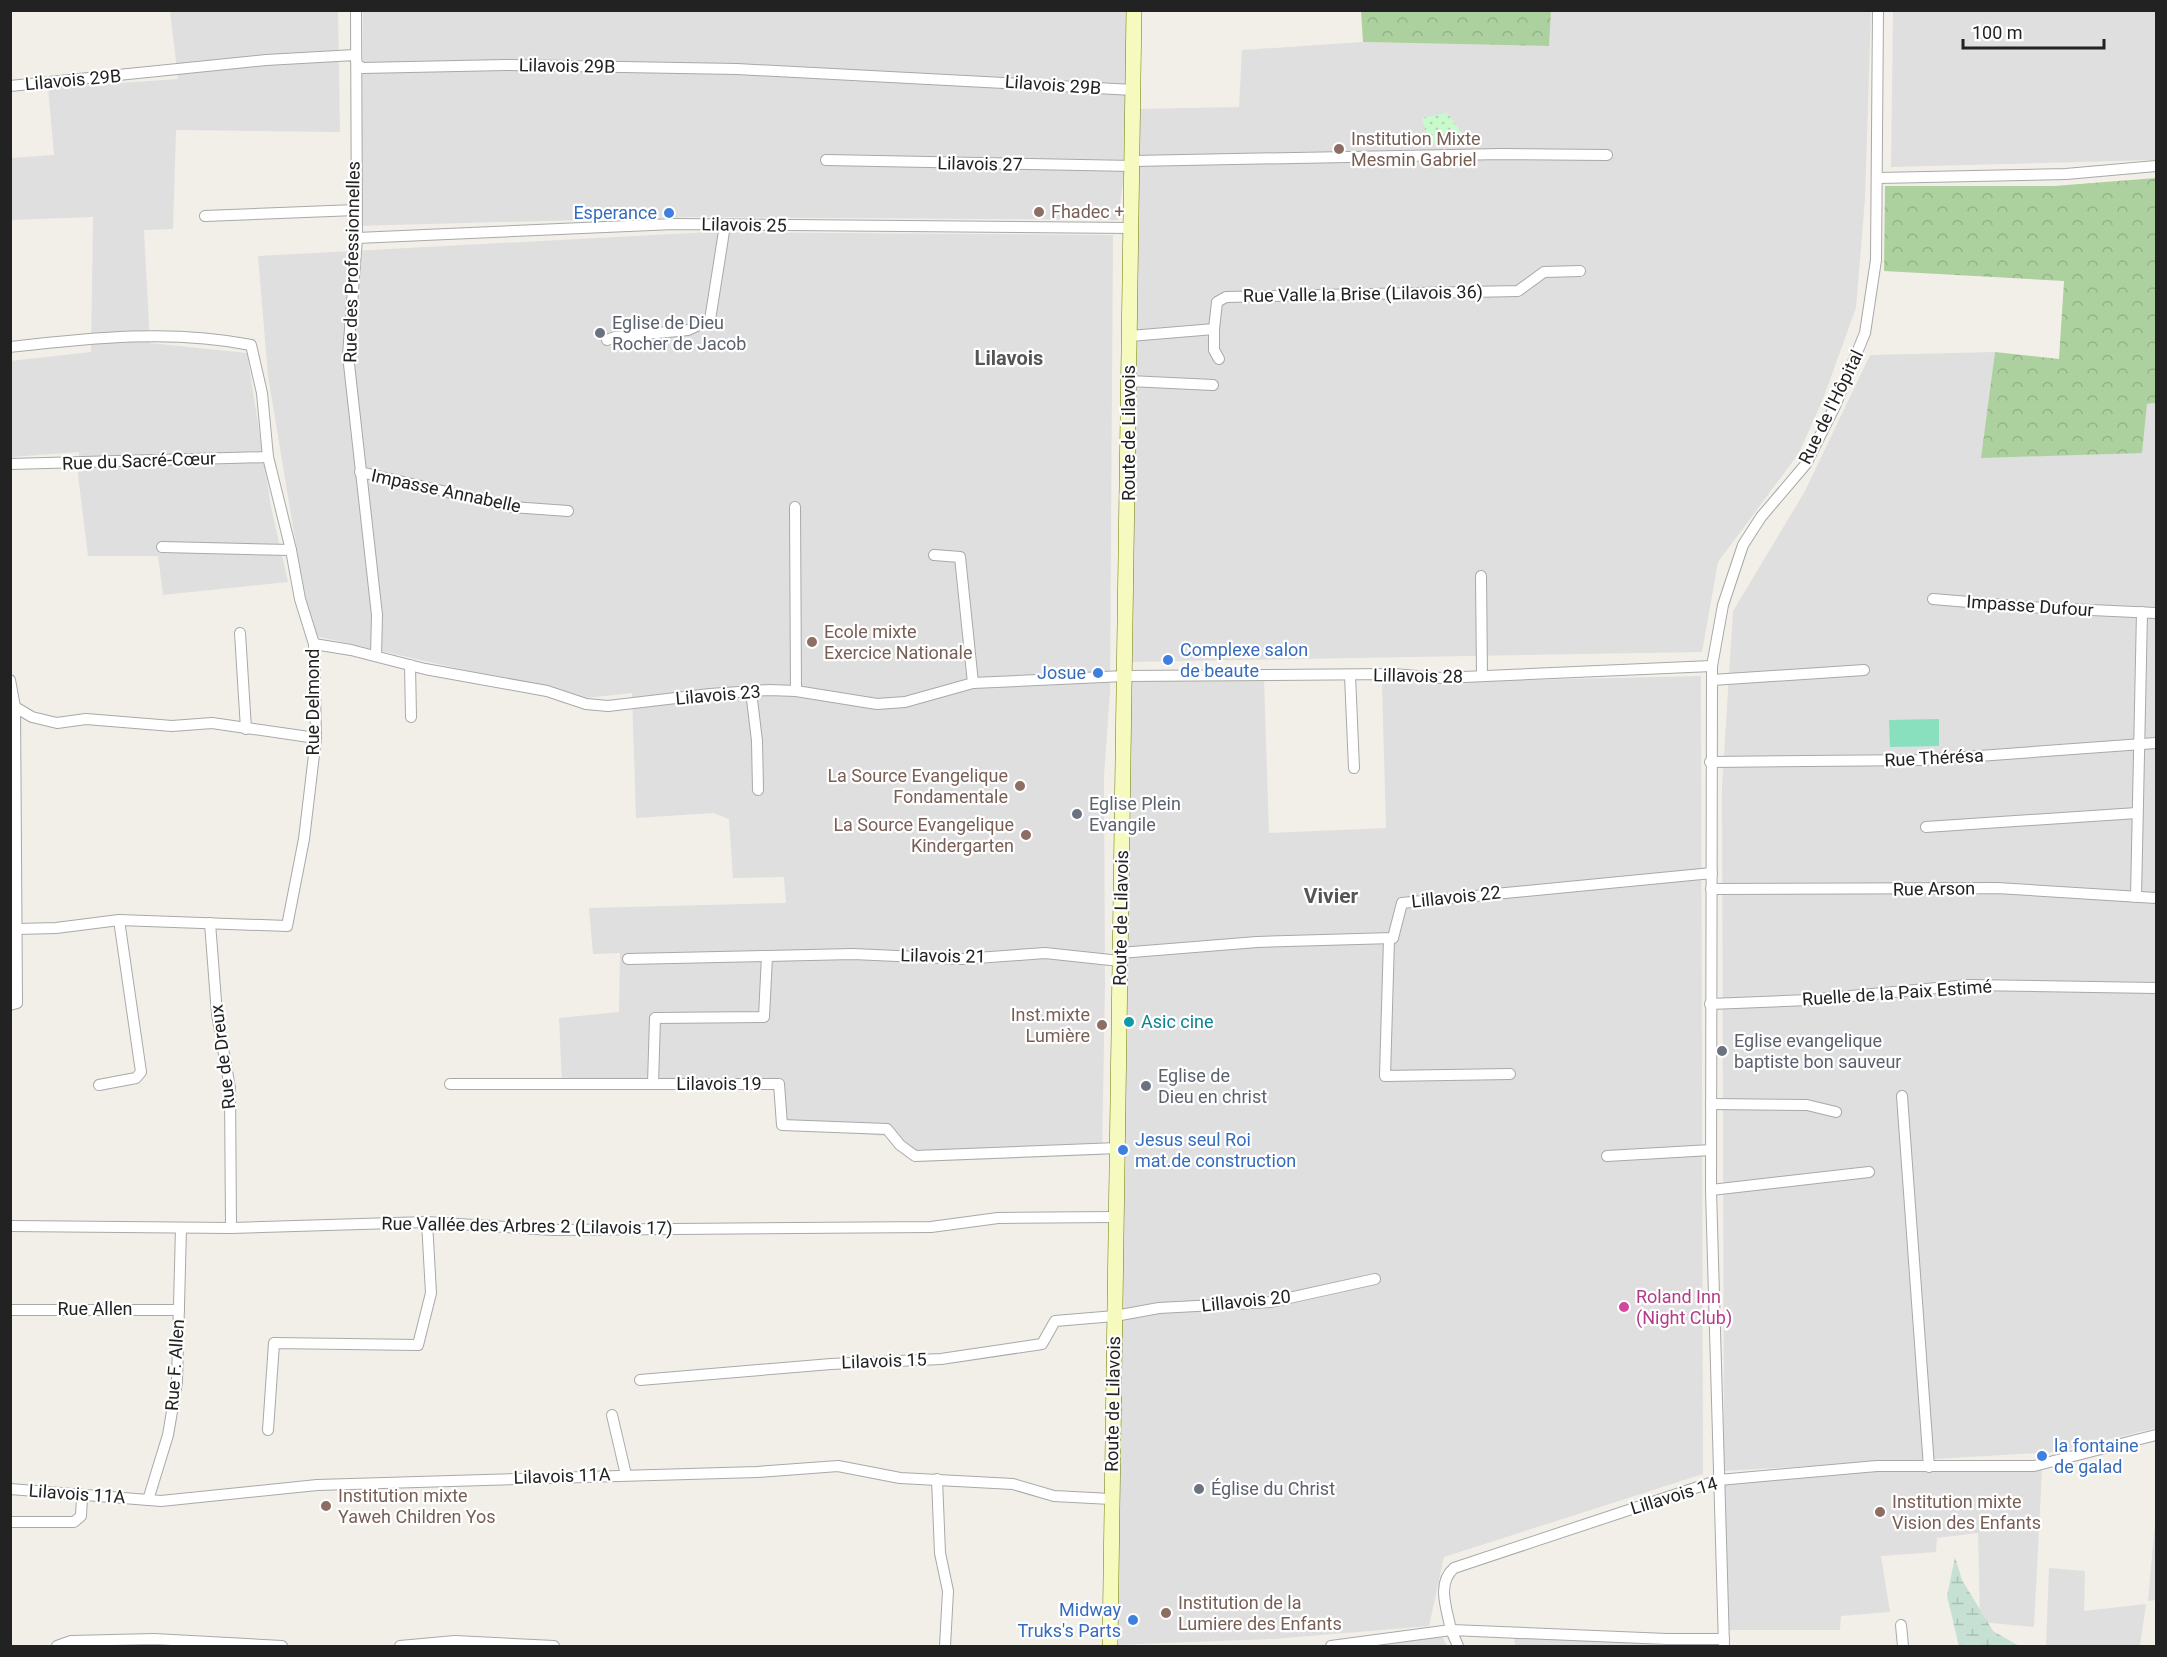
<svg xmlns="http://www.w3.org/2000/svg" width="2167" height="1657" font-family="Roboto,sans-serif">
	<defs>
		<pattern id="forest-crowns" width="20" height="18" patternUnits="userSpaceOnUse" patternTransform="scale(1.5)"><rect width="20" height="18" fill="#add19e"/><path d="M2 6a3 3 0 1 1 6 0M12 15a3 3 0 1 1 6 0" fill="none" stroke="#95b388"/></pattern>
		<pattern id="wetland-marsh" width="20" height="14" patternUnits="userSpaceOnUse" patternTransform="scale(1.5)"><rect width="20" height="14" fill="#c6e0d4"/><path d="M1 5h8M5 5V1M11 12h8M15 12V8" fill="none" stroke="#aac0b6"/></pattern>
		<pattern id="park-dots" width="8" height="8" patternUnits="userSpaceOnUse" patternTransform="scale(1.5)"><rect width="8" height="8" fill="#c8facc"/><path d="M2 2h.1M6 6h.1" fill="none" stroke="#acd6af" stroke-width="1.8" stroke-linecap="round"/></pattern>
	</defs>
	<rect width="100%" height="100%" fill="#f2efe9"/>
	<g fill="#e0dfdf">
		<polygon points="170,11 338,11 340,132 176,130 173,229 144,230 150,343 247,353 271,507 288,582 163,595 158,556 88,556 78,475 79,452 12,457 10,361 91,352 93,217 11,220 11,158 54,155 48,88 178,79"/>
		<polygon points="363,11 1129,11 1125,167 1118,220 692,217 354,226 362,132"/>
		<polygon points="1551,11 1871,11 1865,199 1856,308 1823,399 1799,453 1718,562 1702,652 1129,662 1138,109 1239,107 1242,50 1363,42 1549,46"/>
		<polygon points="1893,11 2156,11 2156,160 1891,167"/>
		<polygon points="710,232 1113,235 1110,691 1104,776 1105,987 1102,1155 916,1162 887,1136 780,1128 775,1087 562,1084 559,1018 619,1012 620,953 593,954 589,908 786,903 784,877 733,878 729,819 713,813 636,818 632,693 587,698 311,635 268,376 258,256"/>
		<polygon points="1995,352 1982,458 2147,404 2156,403 2156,1428 2057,1452 1724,1471 1722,786 1733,611 1805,491 1870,355"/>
		<polygon points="1701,676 1703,1474 1444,1557 1429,1626 1274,1639 1115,1645 1128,678 1264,678 1269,833 1386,828 1382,683"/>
		<polygon points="2042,1469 2034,1627 1980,1622 1978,1533 1937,1538 1936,1552 1881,1556 1890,1612 1841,1616 1840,1630 1723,1630 1718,1484 1871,1471 1979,1472"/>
		<polygon points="2156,1511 2156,1600 2148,1601"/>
		<polygon points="2049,1568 2085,1571 2084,1611 2146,1604 2140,1646 2046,1646"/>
		<polygon points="1442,1637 1447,1646 1354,1646"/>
		<polygon points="1514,1637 1673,1645 1714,1640 1715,1646 1515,1646"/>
	</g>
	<g fill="url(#forest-crowns)">
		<polygon points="1361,11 1551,11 1549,46 1363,42"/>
		<polygon points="2156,178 2156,403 2147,404 2142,453 1981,458 1995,352 2059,359 2064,281 1884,271 1885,186 2054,186"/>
	</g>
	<polygon fill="url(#wetland-marsh)" points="1955,1557 1962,1580 1993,1631 2019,1646 1959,1646 1947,1596"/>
	<polygon fill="url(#park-dots)" points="1447,113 1468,141 1429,144 1422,118"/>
	<polygon fill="#88e0be" points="1939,719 1939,746 1890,747 1889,720"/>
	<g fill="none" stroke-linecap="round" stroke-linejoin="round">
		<g stroke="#a9a9a9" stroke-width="12">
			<g id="street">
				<polyline points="356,10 357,238 348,355 377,615 376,656"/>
				<polyline points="10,86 266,60 355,55 357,64 362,68 505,65 737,69 1134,90"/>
				<polyline points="826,160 1133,166"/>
				<polyline points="1133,161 1502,154 1607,155"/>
				<polyline points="1878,178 2066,174 2156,166"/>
				<polyline points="205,216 356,210"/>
				<polyline points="357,238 674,224 1132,228"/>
				<polyline points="1214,329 1214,350 1219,359"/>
				<polyline points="1130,336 1214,329 1217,302 1226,297 1518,291 1544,272 1580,271"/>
				<polyline points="607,340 615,337 688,330 710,320 725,225"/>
				<path d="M 10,347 C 91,338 171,329 251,345 L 262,393 L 268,457 L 291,550 L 300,599 L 314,644 L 316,738 L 304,839 L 287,926 L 119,920 L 56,928 L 17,929"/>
				<polyline points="1129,381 1213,385"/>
				<polyline points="10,464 268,457"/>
				<polyline points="360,472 512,507 568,511"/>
				<polyline points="795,507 796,691"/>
				<polyline points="162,547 291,550"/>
				<polyline points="934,555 960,557 973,683"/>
				<polyline points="1481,576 1482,676"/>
				<polyline points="1933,599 2029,607 2156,613"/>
				<polyline points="240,633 246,729"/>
				<polyline points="314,644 351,650 425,669 547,691 586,704 608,706 710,694 769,690 796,691 877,704 905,702 973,683 1125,676 1393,674 1441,678 1712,666"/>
				<polyline points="410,665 411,717"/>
				<polyline points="1350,675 1354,768"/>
				<polyline points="10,680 15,707 17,1003 10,1005"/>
				<polyline points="1712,680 1864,670"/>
				<polyline points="751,691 757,741 758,790"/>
				<polyline points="15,707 32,717 57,723 86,719 172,726 212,723 316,738"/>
				<polyline points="1710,762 1924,760 2156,743"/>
				<polyline points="1926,827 2137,813"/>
				<polyline points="1711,889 1997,888 2156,898"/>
				<polyline points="2136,897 2142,612"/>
				<polyline points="210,923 217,1014 230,1088 231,1228"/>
				<polyline points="1389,939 1385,1076 1510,1074"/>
				<polyline points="1120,953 1257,942 1393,938 1402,903 1712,873"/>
				<polyline points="628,959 767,956"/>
				<polyline points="1710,1004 1808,1000 1969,985 2156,988"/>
				<polyline points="450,1084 779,1084 782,1125 887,1129 900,1145 915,1156 1118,1148"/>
				<polyline points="653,1084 655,1018 764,1017 767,956 853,954 963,959 1045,953 1120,961"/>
				<polyline points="99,1085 136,1078 141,1072 119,920"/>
				<polyline points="1902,1096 1929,1467"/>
				<polyline points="1711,1104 1807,1105 1836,1112"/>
				<polyline points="1607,1156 1711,1150"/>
				<polyline points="1711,1190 1869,1172"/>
				<polyline points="10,1226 231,1228 427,1222 553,1230 931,1227 998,1218 1115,1217"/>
				<polyline points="10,1310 179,1310"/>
				<polyline points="640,1380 831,1364 941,1359 1042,1344 1055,1321 1115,1316 1159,1308 1271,1302 1375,1279"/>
				<polyline points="612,1415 626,1475"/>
				<polyline points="268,1430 274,1343 418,1345 431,1293 427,1222"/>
				<polyline points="937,1479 940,1553 948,1591 945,1646"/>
				<polyline points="10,1489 161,1501 317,1485 757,1472 838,1466 900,1478 1013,1484 1054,1496 1111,1499"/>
				<polyline points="148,1500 168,1435 177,1382 181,1228"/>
				<polyline points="10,1522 74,1522 81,1516 82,1497"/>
				<polyline points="1901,1625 1903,1646"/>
				<polyline points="57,1646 71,1641 154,1639 282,1646"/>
				<polyline points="400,1646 455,1641 554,1646"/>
				<path d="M 1331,1646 L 1451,1630 C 1447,1609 1436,1584 1454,1568 L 1719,1480 L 1877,1466 L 2034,1466 L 2156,1435"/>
				<polyline points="1458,1646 1451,1630 1667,1639 1724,1639"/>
				<polyline points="1724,1646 1711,1190 1712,666 1723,605 1743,545 1761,517 1806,464 1835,406 1865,333 1876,260 1878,10"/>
			</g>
		</g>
		<g stroke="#707d05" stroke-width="16">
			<polyline id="secondary" points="1110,1646 1134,10"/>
		</g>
		<use href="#street" stroke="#fff" stroke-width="10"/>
		<use href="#secondary" stroke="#f7fabf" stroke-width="15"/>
	</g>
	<g fill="#8d6e63" stroke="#fff" stroke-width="2">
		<circle cx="1339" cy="149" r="6"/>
		<circle cx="1039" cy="212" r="6"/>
		<circle cx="812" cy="642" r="6"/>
		<circle cx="1020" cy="786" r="6"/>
		<circle cx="1026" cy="835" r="6"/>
		<circle cx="1102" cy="1025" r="6"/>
		<circle cx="326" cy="1506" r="6"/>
		<circle cx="1880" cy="1512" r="6"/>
		<circle cx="1166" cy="1613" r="6"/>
	</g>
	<g fill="#3f7fe0" stroke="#fff" stroke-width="2">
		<circle cx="669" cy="213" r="6"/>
		<circle cx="1168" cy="660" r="6"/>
		<circle cx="1098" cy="673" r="6"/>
		<circle cx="1123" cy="1150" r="6"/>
		<circle cx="2042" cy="1456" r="6"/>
		<circle cx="1133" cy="1620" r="6"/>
	</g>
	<g fill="#6b7280" stroke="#fff" stroke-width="2">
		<circle cx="600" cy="333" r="6"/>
		<circle cx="1077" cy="814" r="6"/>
		<circle cx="1722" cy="1051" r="6"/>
		<circle cx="1146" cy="1086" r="6"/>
		<circle cx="1199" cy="1489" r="6"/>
	</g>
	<circle fill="#0f9aa8" stroke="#fff" stroke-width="2" cx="1129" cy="1022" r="6"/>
	<circle fill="#d1479c" stroke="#fff" stroke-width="2" cx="1624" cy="1307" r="6"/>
	<g text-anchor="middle" stroke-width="4.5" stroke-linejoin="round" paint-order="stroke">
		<g font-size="18" fill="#222" stroke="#fff">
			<text transform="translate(567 66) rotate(1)" y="6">Lilavois 29B</text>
			<text transform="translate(73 80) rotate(-5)" y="6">Lilavois 29B</text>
			<text transform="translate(1053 85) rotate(4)" y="6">Lilavois 29B</text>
			<text transform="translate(980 164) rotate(1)" y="6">Lilavois 27</text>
			<text transform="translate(744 225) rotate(1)" y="6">Lilavois 25</text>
			<text transform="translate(352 262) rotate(-89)" y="6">Rue des Professionnelles</text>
			<text transform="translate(1363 294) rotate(-1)" y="6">Rue Valle la Brise (Lilavois 36)</text>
			<text transform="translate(1831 407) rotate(-64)" y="6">Rue de l'Hôpital</text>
			<text transform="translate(1129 433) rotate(-90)" y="6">Route de Lilavois</text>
			<text transform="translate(139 461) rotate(-2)" y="6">Rue du Sacré-Cœur</text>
			<text transform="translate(446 491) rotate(12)" y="6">Impasse Annabelle</text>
			<text transform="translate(2030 606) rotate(4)" y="6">Impasse Dufour</text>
			<text transform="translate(1418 676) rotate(1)" y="6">Lillavois 28</text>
			<text transform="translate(718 695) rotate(-5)" y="6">Lilavois 23</text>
			<text transform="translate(313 702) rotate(-90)" y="6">Rue Delmond</text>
			<text transform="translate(1934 758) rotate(-3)" y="6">Rue Thérésa</text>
			<text transform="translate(1934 889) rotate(-1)" y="6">Rue Arson</text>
			<text transform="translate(1456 897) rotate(-6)" y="6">Lillavois 22</text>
			<text transform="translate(1121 918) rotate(-89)" y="6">Route de Lilavois</text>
			<text transform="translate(943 956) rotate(1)" y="6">Lilavois 21</text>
			<text transform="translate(1897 993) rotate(-4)" y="6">Ruelle de la Paix Estimé</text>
			<text transform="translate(223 1057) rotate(-97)" y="6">Rue de Dreux</text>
			<text x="719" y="1090">Lilavois 19</text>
			<text transform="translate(527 1226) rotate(1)" y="6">Rue Vallée des Arbres 2 (Lilavois 17)</text>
			<text transform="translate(1246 1301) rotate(-6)" y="6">Lillavois 20</text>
			<text x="95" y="1315">Rue Allen</text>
			<text transform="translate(884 1361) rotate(-2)" y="6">Lilavois 15</text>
			<text transform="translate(175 1365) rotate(-86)" y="6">Rue F. Allen</text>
			<text transform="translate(1113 1404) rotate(-89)" y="6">Route de Lilavois</text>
			<text transform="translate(562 1476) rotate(-2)" y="6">Lilavois 11A</text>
			<text transform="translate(77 1494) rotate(4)" y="6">Lilavois 11A</text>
			<text transform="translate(1674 1496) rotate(-17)" y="6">Lillavois 14</text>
		</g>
		<g font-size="18" fill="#785e54" stroke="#fff" text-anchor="start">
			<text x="1351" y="145">Institution Mixte<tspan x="1351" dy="21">Mesmin Gabriel</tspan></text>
			<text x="1051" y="218">Fhadec +</text>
			<text x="824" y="638">Ecole mixte<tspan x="824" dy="21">Exercice Nationale</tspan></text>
			<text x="1008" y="782" text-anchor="end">La Source Evangelique<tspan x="1008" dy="21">Fondamentale</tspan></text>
			<text x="1014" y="831" text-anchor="end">La Source Evangelique<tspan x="1014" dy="21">Kindergarten</tspan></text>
			<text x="1090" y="1021" text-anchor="end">Inst.mixte<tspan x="1090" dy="21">Lumière</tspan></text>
			<text x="338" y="1502">Institution mixte<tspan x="338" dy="21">Yaweh Children Yos</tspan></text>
			<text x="1892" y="1508">Institution mixte<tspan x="1892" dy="21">Vision des Enfants</tspan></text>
			<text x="1178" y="1609">Institution de la<tspan x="1178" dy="21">Lumiere des Enfants</tspan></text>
		</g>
		<g font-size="18" fill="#366cbe" stroke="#fff" text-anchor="end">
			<text x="657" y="219">Esperance</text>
			<text x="1180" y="656" text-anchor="start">Complexe salon<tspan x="1180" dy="21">de beaute</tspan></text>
			<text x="1086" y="679">Josue</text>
			<text x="1135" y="1146" text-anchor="start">Jesus seul Roi<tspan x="1135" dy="21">mat.de construction</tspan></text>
			<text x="2054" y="1452" text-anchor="start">la fontaine<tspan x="2054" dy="21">de galad</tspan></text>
			<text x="1121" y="1616">Midway<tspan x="1121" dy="21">Truks's Parts</tspan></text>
		</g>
		<g font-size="18" fill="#5b616d" stroke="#fff" text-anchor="start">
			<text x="612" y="329">Eglise de Dieu<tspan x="612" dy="21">Rocher de Jacob</tspan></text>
			<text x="1089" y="810">Eglise Plein<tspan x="1089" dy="21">Evangile</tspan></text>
			<text x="1734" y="1047">Eglise evangelique<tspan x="1734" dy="21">baptiste bon sauveur</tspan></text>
			<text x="1158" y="1082">Eglise de<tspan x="1158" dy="21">Dieu en christ</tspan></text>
			<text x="1211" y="1495">Église du Christ</text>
		</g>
		<g font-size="18" fill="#0d838f" stroke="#fff" text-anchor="start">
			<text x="1141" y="1028">Asic cine</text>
		</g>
		<g font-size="18" fill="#b23c85" stroke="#fff" text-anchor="start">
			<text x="1636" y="1303">Roland Inn<tspan x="1636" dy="21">(Night Club)</tspan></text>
		</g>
		<g font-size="20" font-weight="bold" fill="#555" stroke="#fff">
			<text x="1009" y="365">Lilavois</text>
		</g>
		<g font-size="21" font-weight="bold" fill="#555" stroke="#fff">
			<text x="1331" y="903">Vivier</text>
		</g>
	</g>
	<rect width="2167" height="1657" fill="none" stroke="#222222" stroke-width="24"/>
	<path d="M1963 39v9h141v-9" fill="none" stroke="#222222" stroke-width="3"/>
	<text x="1972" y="39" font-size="18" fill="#222222" stroke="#ffffff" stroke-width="4.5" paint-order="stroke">100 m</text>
</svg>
